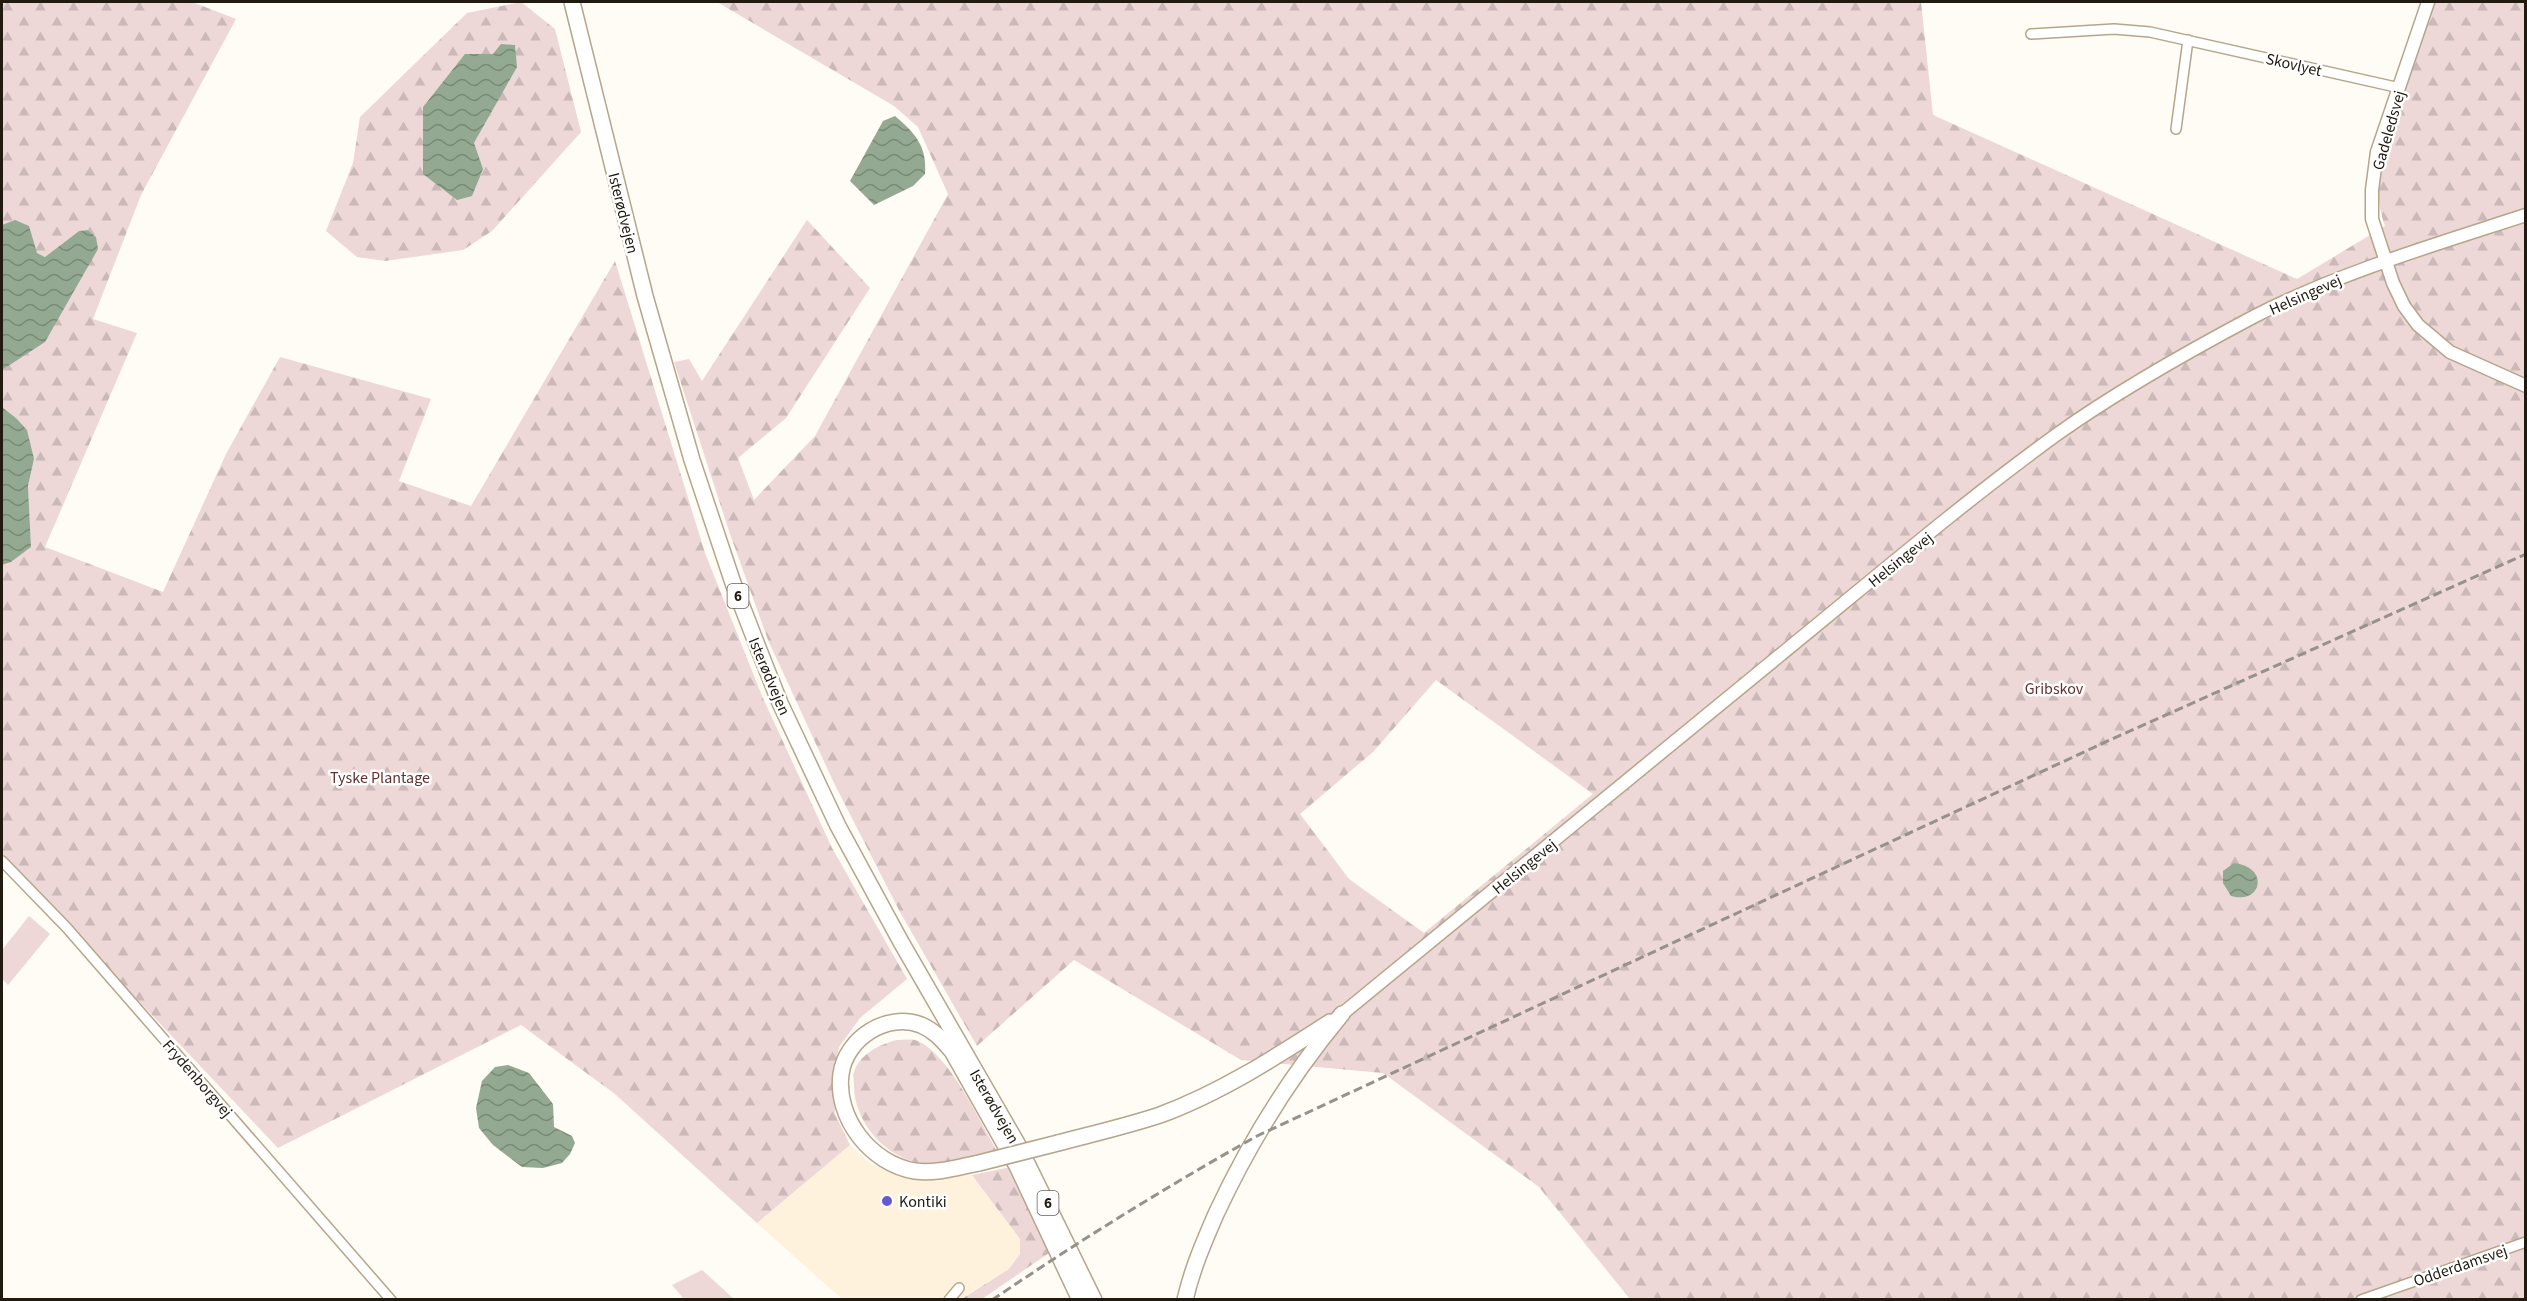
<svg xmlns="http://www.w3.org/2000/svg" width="2527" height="1301" font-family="'Source Sans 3',sans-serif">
	<defs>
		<pattern id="forest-firs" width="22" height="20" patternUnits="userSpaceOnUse" patternTransform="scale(1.5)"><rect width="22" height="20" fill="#edd7d7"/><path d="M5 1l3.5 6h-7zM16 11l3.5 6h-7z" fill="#cbb8b8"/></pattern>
		<pattern id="water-waves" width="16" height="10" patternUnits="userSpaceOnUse" patternTransform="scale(1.5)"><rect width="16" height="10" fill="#93a991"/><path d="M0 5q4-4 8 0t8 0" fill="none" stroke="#788975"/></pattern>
	</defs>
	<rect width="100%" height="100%" fill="#fffbf5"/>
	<polygon fill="#fff2dc" points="850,1145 868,1162 900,1177 923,1179 972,1175 1020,1239 1020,1254 1009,1269 960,1299 842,1299 757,1223"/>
	<g fill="url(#forest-firs)" fill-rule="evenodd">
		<polygon points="2,2 192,2 236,19 141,195 93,319 137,333 45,547 163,592 226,454 280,357 431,399 399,481 471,506 615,261 705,553 762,696 832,848 907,979 860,1018 839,1047 834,1075 835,1114 850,1145 757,1223 615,1094 521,1025 278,1148 2,857 2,565 11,562 31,547 28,486 34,459 16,418 2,407 2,370 18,359 96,237 88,230 79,231 45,257 37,253 15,221 2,225"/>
		<path d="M 521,2 L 555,29 L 581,132 L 492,231 L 463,250 L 385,261 L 357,257 L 326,231 L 353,163 L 360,117 L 467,13 ZM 515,45 L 516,67 L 474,143 Z"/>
		<path d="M 717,2 L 1921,2 L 1933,115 L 2297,279 L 2385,226 C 2378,206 2377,189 2380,167 L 2433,2 L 2525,2 L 2525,1299 L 1630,1299 L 1539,1187 L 1383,1073 L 1241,1060 L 1074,960 L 977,1046 L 900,912 L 834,783 L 768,640 L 730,534 L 674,362 L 689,359 L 702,381 L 807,220 L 870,288 L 786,418 L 738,458 L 754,500 L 815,436 L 948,194 L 918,127 L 894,106 ZM 1436,680 L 1593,794 L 1424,933 L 1349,879 L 1300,814 L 1373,752 Z"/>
		<path d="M 897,1040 C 902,1040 910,1039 915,1040 C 948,1051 980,1122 997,1151 C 972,1158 948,1166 921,1163 C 885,1158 854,1121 854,1086 C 854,1082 853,1075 854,1072 C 860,1054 880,1044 897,1040 Z"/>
		<polygon points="1011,1167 1052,1251 982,1299 960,1300 1009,1269 1020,1254 1020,1239 972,1175"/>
	</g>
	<g fill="#edd7d7">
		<polygon points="29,916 50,934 8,985 2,979 2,950"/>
		<polygon points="702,1270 734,1299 684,1299 672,1285"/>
	</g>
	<g fill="url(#water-waves)">
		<polygon points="501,44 515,45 517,67 474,143 483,169 472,196 457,200 423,174 423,107 465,54 493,54"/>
		<path d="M 895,116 C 915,133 927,146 925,174 L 913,186 L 874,205 L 850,181 L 883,121 Z"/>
		<polygon points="15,220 29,226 37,253 45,257 79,231 88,230 96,237 98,249 45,342 2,370 2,225"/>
		<polygon points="2,407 16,418 27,430 34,459 28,486 31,547 11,562 2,565"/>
		<path d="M 2234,863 C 2270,867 2262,905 2231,896 L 2223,883 L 2223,871 Z"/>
		<polygon points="508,1065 529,1073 553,1104 554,1127 572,1136 575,1143 570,1154 562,1163 543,1168 522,1167 493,1145 479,1128 476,1108 482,1081 495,1067"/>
	</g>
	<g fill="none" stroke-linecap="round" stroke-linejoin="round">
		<g stroke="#b6a58a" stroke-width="12">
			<g id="minor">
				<polyline points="2031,34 2114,29 2150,32 2400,88"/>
				<polyline points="2176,129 2188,40"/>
				<polyline points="2,861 67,928 391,1300"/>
				<polyline points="949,1300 959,1288"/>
				<polyline points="2361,1300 2526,1242"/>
			</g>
		</g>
		<g stroke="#b6a58a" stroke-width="15">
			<g id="tertiary">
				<polyline points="2428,2 2377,152 2372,190 2372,219 2393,283 2404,306 2418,325 2450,352 2526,386"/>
				<path d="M 1342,1014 C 1488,895 1634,776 1779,656 C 1870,582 1961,504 2056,435 C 2119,390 2187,352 2255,316 C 2341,272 2434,245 2526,215"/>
			</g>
		</g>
		<g stroke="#b6a58a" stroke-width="18">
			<g id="trunk">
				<polyline points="572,2 645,296 692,460 733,583 757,645 780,703 838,826 901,942 1018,1145 1094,1300"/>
				<path d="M 1058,1143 C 1092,1134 1127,1126 1160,1115 C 1220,1093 1276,1057 1330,1022"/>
				<path d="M 979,1163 C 958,1167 936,1174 915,1171 C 871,1164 835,1118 841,1074 C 846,1038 887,1012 921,1025 C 935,1031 943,1041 952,1051 L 1017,1166 L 1080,1300"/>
				<path d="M 1185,1300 C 1192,1269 1204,1242 1216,1214 C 1250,1141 1291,1075 1342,1014"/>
			</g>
		</g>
		<use href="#minor" stroke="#fff" stroke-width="9"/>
		<use href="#tertiary" stroke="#fff" stroke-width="12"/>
		<use href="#trunk" stroke="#fff" stroke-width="15"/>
		<path stroke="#969189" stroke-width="3" stroke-dasharray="9 4.5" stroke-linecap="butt" d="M 992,1300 C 1079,1241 1166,1187 1257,1136 L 2112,739 L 2526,554"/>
		<g stroke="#b6a58a" stroke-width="18" stroke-linecap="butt">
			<polyline id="trunk-bridge" points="979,1163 1058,1143"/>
		</g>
		<use href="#trunk-bridge" stroke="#fff" stroke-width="15"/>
	</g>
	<circle fill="#6558d1" stroke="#fff" stroke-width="2" cx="887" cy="1201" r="6"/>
	<g text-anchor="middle" stroke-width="5" stroke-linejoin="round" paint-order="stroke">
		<g fill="#fff" stroke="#645f58" stroke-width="1.5">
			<rect x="727.5" y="584" width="21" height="24" rx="4.5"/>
			<rect x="1037.5" y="1191" width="21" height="24" rx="4.5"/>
		</g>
		<g font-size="15" font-weight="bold" fill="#211a10">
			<text x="738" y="601">6</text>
			<text x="1048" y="1208">6</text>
		</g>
		<g font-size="16" fill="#211a10" stroke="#fff">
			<text transform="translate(2294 64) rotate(13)" y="6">Skovlyet</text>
			<text transform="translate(2388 130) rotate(-74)" y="6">Gadeledsvej</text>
			<text transform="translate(624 213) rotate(76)" y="6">Isterødvejen</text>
			<text transform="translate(2305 294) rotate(-24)" y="6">Helsingevej</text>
			<text transform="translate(1900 559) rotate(-39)" y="6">Helsingevej</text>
			<text transform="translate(770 676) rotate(67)" y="6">Isterødvejen</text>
			<text transform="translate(1524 866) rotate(-39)" y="6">Helsingevej</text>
			<text transform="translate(198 1078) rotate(49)" y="6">Frydenborgvej</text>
			<text transform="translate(995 1106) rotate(60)" y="6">Isterødvejen</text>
			<text transform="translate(2460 1265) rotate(-19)" y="6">Odderdamsvej</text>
		</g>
		<g font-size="16" fill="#623133" stroke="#fff">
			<text x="2054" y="694">Gribskov</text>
			<text x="380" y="783">Tyske Plantage</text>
		</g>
		<g font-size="16" fill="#211a10" stroke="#fff" text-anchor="start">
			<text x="899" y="1207">Kontiki</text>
		</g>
	</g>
	<rect width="2527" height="1301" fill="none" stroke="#211a10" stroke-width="6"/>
</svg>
